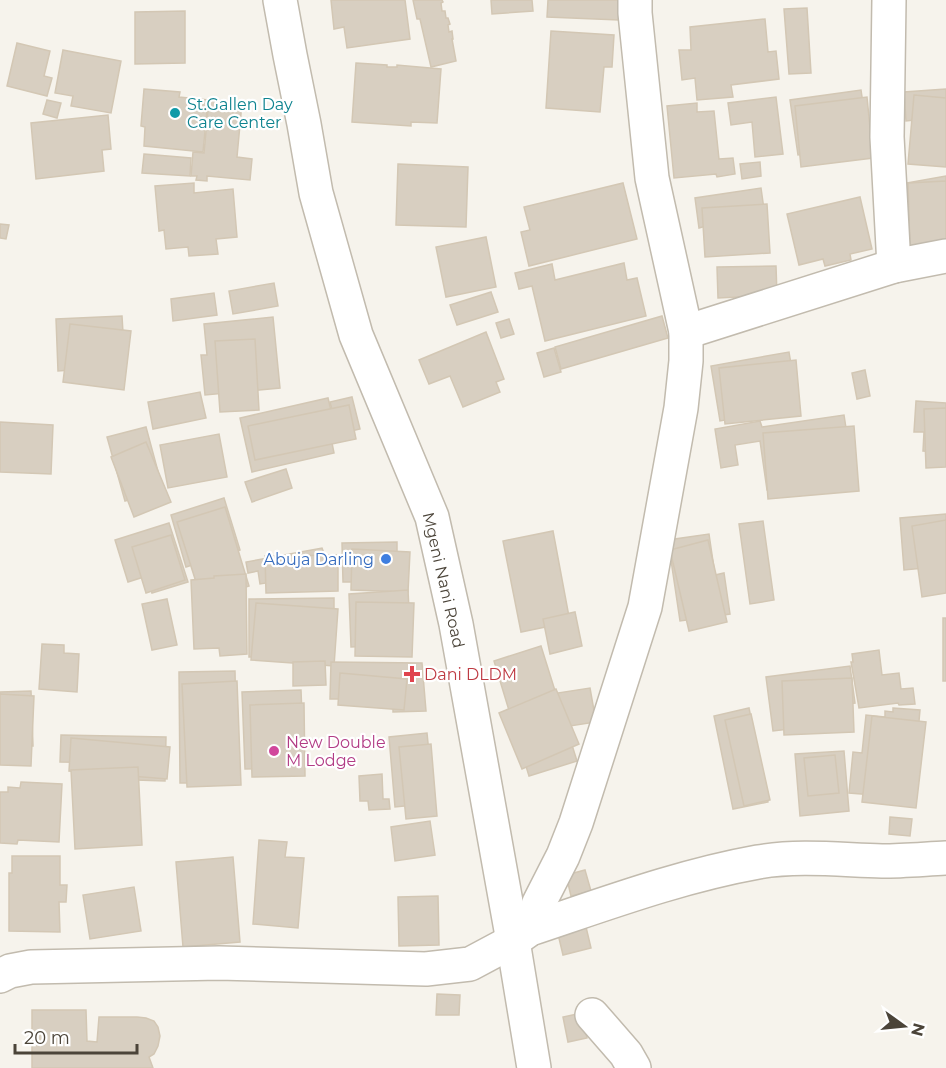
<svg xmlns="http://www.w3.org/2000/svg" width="946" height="1068" font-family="Montserrat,sans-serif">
	<rect width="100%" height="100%" fill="#f6f3ec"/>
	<g fill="#d8cfc1" stroke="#d3c7b4" stroke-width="1.5">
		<polygon points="331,0 405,0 410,39 347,48 344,27 334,29"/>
		<polygon points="413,0 442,0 443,2 441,3 442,11 445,11 446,18 448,18 450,24 448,25 449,32 452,31 453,39 452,39 456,61 431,67 420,19 417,19"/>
		<polygon points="491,0 532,0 533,11 492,14"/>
		<polygon points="548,0 620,0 619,20 547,17"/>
		<polygon points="807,8 811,73 789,74 784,9"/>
		<polygon points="185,11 185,63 135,64 135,12"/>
		<polygon points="765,19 768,52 776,51 779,79 731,85 733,97 697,100 695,78 682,80 679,50 691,50 690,27"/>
		<polygon points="551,31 614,35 612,67 604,67 600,112 546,108"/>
		<polygon points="17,43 50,51 44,76 52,78 47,96 7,86"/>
		<polygon points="63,50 121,61 111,113 71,106 73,96 55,93"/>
		<polygon points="356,63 387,65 387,67 397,67 397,65 441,69 437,123 411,122 411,126 352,122"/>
		<polygon points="144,89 180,92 179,97 208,100 203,152 144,146 145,127 141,126"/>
		<polygon points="946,89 946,149 917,151 915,120 906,121 904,92"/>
		<polygon points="861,90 869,144 798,155 790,100"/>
		<polygon points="914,95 946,98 946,167 908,164"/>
		<polygon points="776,97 783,154 755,157 752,122 731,125 728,103"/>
		<polygon points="867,97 873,158 801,167 795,106"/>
		<polygon points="209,99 242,103 237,157 252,159 250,180 207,176 207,181 196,180 197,176 191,176 193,152 204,153"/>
		<polygon points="47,100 61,103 57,118 43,114"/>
		<polygon points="697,103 697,112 714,111 719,159 733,158 735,174 717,177 716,174 674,178 667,106"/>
		<polygon points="108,115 111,149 102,150 104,171 36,179 31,123"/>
		<polygon points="144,154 191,158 190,176 142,173"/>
		<polygon points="760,162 761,176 742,179 740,164"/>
		<polygon points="398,164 468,167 466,227 396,225"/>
		<polygon points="946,176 946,245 939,246 937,233 918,235 916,216 900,219 895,185"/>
		<polygon points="946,181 946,249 910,250 908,183"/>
		<polygon points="194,183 194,193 233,189 237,237 216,239 218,254 189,256 188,247 166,249 164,230 159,231 155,186"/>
		<polygon points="623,183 637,239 529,266 521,232 530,230 524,207"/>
		<polygon points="761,188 768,238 709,247 706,226 699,228 695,198"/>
		<polygon points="860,197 872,249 850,254 851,260 825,266 823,259 799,265 787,214"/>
		<polygon points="767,204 770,253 705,257 702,208"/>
		<polygon points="0,224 9,225 6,239 0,238"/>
		<polygon points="486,237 496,287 446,297 436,247"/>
		<polygon points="624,263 627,280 637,278 646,316 545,341 532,286 519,289 515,273 552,264 555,280"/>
		<polygon points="776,266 777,295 718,298 717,267"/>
		<polygon points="274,283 278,306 233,314 229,291"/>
		<polygon points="491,292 498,312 457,325 450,305"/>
		<polygon points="214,293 217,315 173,321 171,299"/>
		<polygon points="122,316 125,366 58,371 56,319"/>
		<polygon points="662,316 668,338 561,369 555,347"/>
		<polygon points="273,317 280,388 205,395 201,355 207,355 204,324"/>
		<polygon points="509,319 514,334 501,338 496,323"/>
		<polygon points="70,324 131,331 124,390 63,382"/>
		<polygon points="486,332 504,379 496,382 500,392 463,407 450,376 429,384 419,360"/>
		<polygon points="255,339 259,410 220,412 215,341"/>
		<polygon points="554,348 561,372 544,377 537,353"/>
		<polygon points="789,352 798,407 720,421 711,366"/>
		<polygon points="796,360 801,416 725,424 719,368"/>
		<polygon points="865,370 870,396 857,399 852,373"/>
		<polygon points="200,392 206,418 153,429 148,402"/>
		<polygon points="352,397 360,429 338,434 330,402"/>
		<polygon points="328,398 335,427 329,428 334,453 252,472 240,418"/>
		<polygon points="916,401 946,403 946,452 923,451 924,432 914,432"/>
		<polygon points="349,405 356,439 255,460 248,426"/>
		<polygon points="946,408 946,467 926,468 924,409"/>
		<polygon points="844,415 848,441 841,442 846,478 767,490 760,441 735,445 738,465 721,468 715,429 760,421 762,427"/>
		<polygon points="0,422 53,425 51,474 0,472"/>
		<polygon points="854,426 859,491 768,499 763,433"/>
		<polygon points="146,427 163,490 125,501 107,437"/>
		<polygon points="219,434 227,477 168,488 160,445"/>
		<polygon points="146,442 171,502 134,517 111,457"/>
		<polygon points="286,469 292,488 252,502 245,482"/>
		<polygon points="224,498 240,550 186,567 171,515"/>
		<polygon points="225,507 249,586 202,601 177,522"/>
		<polygon points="946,514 946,566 904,570 900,518"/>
		<polygon points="946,520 946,593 922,597 912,526"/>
		<polygon points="763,521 774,600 750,604 739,524"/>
		<polygon points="169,523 188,582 152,593 147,576 128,582 115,540"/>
		<polygon points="553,531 570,622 521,632 503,541"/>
		<polygon points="709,534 715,575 724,573 730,614 680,621 668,540"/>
		<polygon points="171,535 185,580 146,593 132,547"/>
		<polygon points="708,540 727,622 689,631 670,550"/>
		<polygon points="397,542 397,579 390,579 390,582 343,582 342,543"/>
		<polygon points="322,548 330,570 302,576 302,577 260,584 258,571 248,573 246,562"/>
		<polygon points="352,549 410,552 408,592 351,590"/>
		<polygon points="338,555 338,591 266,593 265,556"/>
		<polygon points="246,574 247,654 220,656 219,648 194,649 191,580 214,578 214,576"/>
		<polygon points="408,590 411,650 373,652 372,646 351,647 349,594"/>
		<polygon points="334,598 334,657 249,657 249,599"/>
		<polygon points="167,599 177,645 152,650 142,604"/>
		<polygon points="356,602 414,603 412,657 355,656"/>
		<polygon points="256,603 338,609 334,666 251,660"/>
		<polygon points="575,612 582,646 550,654 543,619"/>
		<rect x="943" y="618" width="3" height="63"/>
		<polygon points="42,644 64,645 64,653 79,654 77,692 39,689"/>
		<polygon points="541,646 577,761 529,776 494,661"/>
		<polygon points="879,650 882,675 899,673 901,689 913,688 915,704 899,705 898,703 859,708 851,662 853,662 852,654"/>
		<polygon points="325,661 326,685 293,686 293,662"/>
		<polygon points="331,662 422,663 426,711 393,712 393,699 330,699"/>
		<polygon points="850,666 855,703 847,704 849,722 773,731 766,677"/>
		<polygon points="235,671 236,726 226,726 226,744 232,743 232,772 205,772 205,783 180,783 179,672"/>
		<polygon points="340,673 407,679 404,710 338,705"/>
		<polygon points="852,678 854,732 784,735 782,681"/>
		<polygon points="237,681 241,785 187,787 182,684"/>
		<polygon points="590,688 596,722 557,728 551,694"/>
		<polygon points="556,689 579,744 522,769 499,713"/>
		<polygon points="301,690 304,767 245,769 242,692"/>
		<polygon points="31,691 33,746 0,746 0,757 0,692"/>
		<polygon points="0,694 34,696 31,766 0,765"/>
		<polygon points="304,703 305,776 252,777 250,705"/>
		<polygon points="749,708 768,802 733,809 714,716"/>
		<polygon points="893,708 920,710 912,798 849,793 853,752 862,753 866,715 885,717 885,711 893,712"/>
		<polygon points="751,714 770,800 744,806 725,720"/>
		<polygon points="872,716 926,722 916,808 862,802"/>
		<polygon points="427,733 434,803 395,807 389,737"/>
		<polygon points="61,735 166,737 165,781 136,780 135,763 60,762"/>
		<polygon points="71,738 170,747 167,779 69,771"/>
		<polygon points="431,744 437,816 406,819 399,747"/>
		<polygon points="844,751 849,811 800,816 795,754"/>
		<polygon points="835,755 839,793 808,796 804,758"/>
		<polygon points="138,767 142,845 75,849 71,770"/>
		<polygon points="382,774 383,799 389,799 390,809 369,810 368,801 360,801 359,776"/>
		<polygon points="21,782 62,784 59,842 18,840 17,844 0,843 0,792 8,792 8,787 20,788"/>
		<polygon points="890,817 912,819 910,836 889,834"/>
		<polygon points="430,821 435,855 395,861 391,827"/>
		<polygon points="259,840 287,842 285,857 304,858 298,928 253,924"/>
		<polygon points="12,856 60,856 60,885 67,885 66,902 59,902 60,932 9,931 9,873 12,873"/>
		<polygon points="233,857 240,942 183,947 176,862"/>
		<polygon points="585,870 591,891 571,896 566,875"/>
		<polygon points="134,887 141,931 90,939 83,895"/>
		<polygon points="438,896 439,945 399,946 398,897"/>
		<polygon points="586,927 591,948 563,955 558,934"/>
		<polygon points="437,994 460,995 459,1015 436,1015"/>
		<polygon points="32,1010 86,1010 87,1041 97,1042 99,1017 137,1017 146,1018 154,1021 158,1027 160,1036 158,1046 154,1054 149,1057 153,1068 32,1068"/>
		<polygon points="582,1013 587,1038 568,1042 563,1017"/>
	</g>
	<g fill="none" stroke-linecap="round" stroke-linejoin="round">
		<g stroke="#c2bbae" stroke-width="36">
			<g id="minor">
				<polyline points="280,0 290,55 304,124 316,193 356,335 432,517 456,624 513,941 534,1068"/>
				<polyline points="889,0 887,137 894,266"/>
				<polyline points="686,332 894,266 946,256"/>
				<polyline points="530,929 539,903 563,856 576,823 645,607 681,408 686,361 686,332 652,178 635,13 635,0"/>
				<path d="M 0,976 L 10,971 L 31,967 L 219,963 L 426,969 L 470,964 L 513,941 L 530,929 C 605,904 680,876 758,862 C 799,855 841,860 882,861 C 903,861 925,859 946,858"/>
				<polyline points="592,1015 626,1054 634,1068"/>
			</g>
		</g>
		<use href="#minor" stroke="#fff" stroke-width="33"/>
	</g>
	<circle fill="#0f9aa8" stroke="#fff" stroke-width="2" cx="175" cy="113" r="6"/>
	<circle fill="#3f7fe0" stroke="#fff" stroke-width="2" cx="386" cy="559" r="6"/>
	<path fill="#e0444e" stroke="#fff" stroke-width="2" d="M409 665h6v6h6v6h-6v6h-6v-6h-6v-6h6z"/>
	<circle fill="#d1479c" stroke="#fff" stroke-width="2" cx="274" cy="751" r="6"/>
	<g text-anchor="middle" stroke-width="4.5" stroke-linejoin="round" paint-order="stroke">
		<g font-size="16" fill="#0d838f" stroke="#fff" text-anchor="start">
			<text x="187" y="110">St.Gallen Day<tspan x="187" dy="18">Care Center</tspan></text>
		</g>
		<g font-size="16" fill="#366cbe" stroke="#fff" text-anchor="end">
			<text x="374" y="565">Abuja Darling</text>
		</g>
		<g font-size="16" fill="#4b4439" stroke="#fff">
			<text transform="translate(444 580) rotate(77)" y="6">Mgeni Nani Road</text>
		</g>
		<g font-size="16" fill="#be3a42" stroke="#fff" text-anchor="start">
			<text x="424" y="680">Dani DLDM</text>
		</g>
		<g font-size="16" fill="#b23c85" stroke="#fff" text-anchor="start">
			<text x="286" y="748">New Double<tspan x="286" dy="18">M Lodge</tspan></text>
		</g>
	</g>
	<g transform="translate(904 1026) rotate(105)" stroke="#ffffff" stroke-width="4.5" paint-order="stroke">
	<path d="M0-4.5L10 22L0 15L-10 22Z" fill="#4b4439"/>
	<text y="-9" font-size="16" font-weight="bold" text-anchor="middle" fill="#4b4439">N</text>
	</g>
	<path d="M15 1044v9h122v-9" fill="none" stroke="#4b4439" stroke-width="3"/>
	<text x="24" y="1044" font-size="18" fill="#4b4439" stroke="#ffffff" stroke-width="4.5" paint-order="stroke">20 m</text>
</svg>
